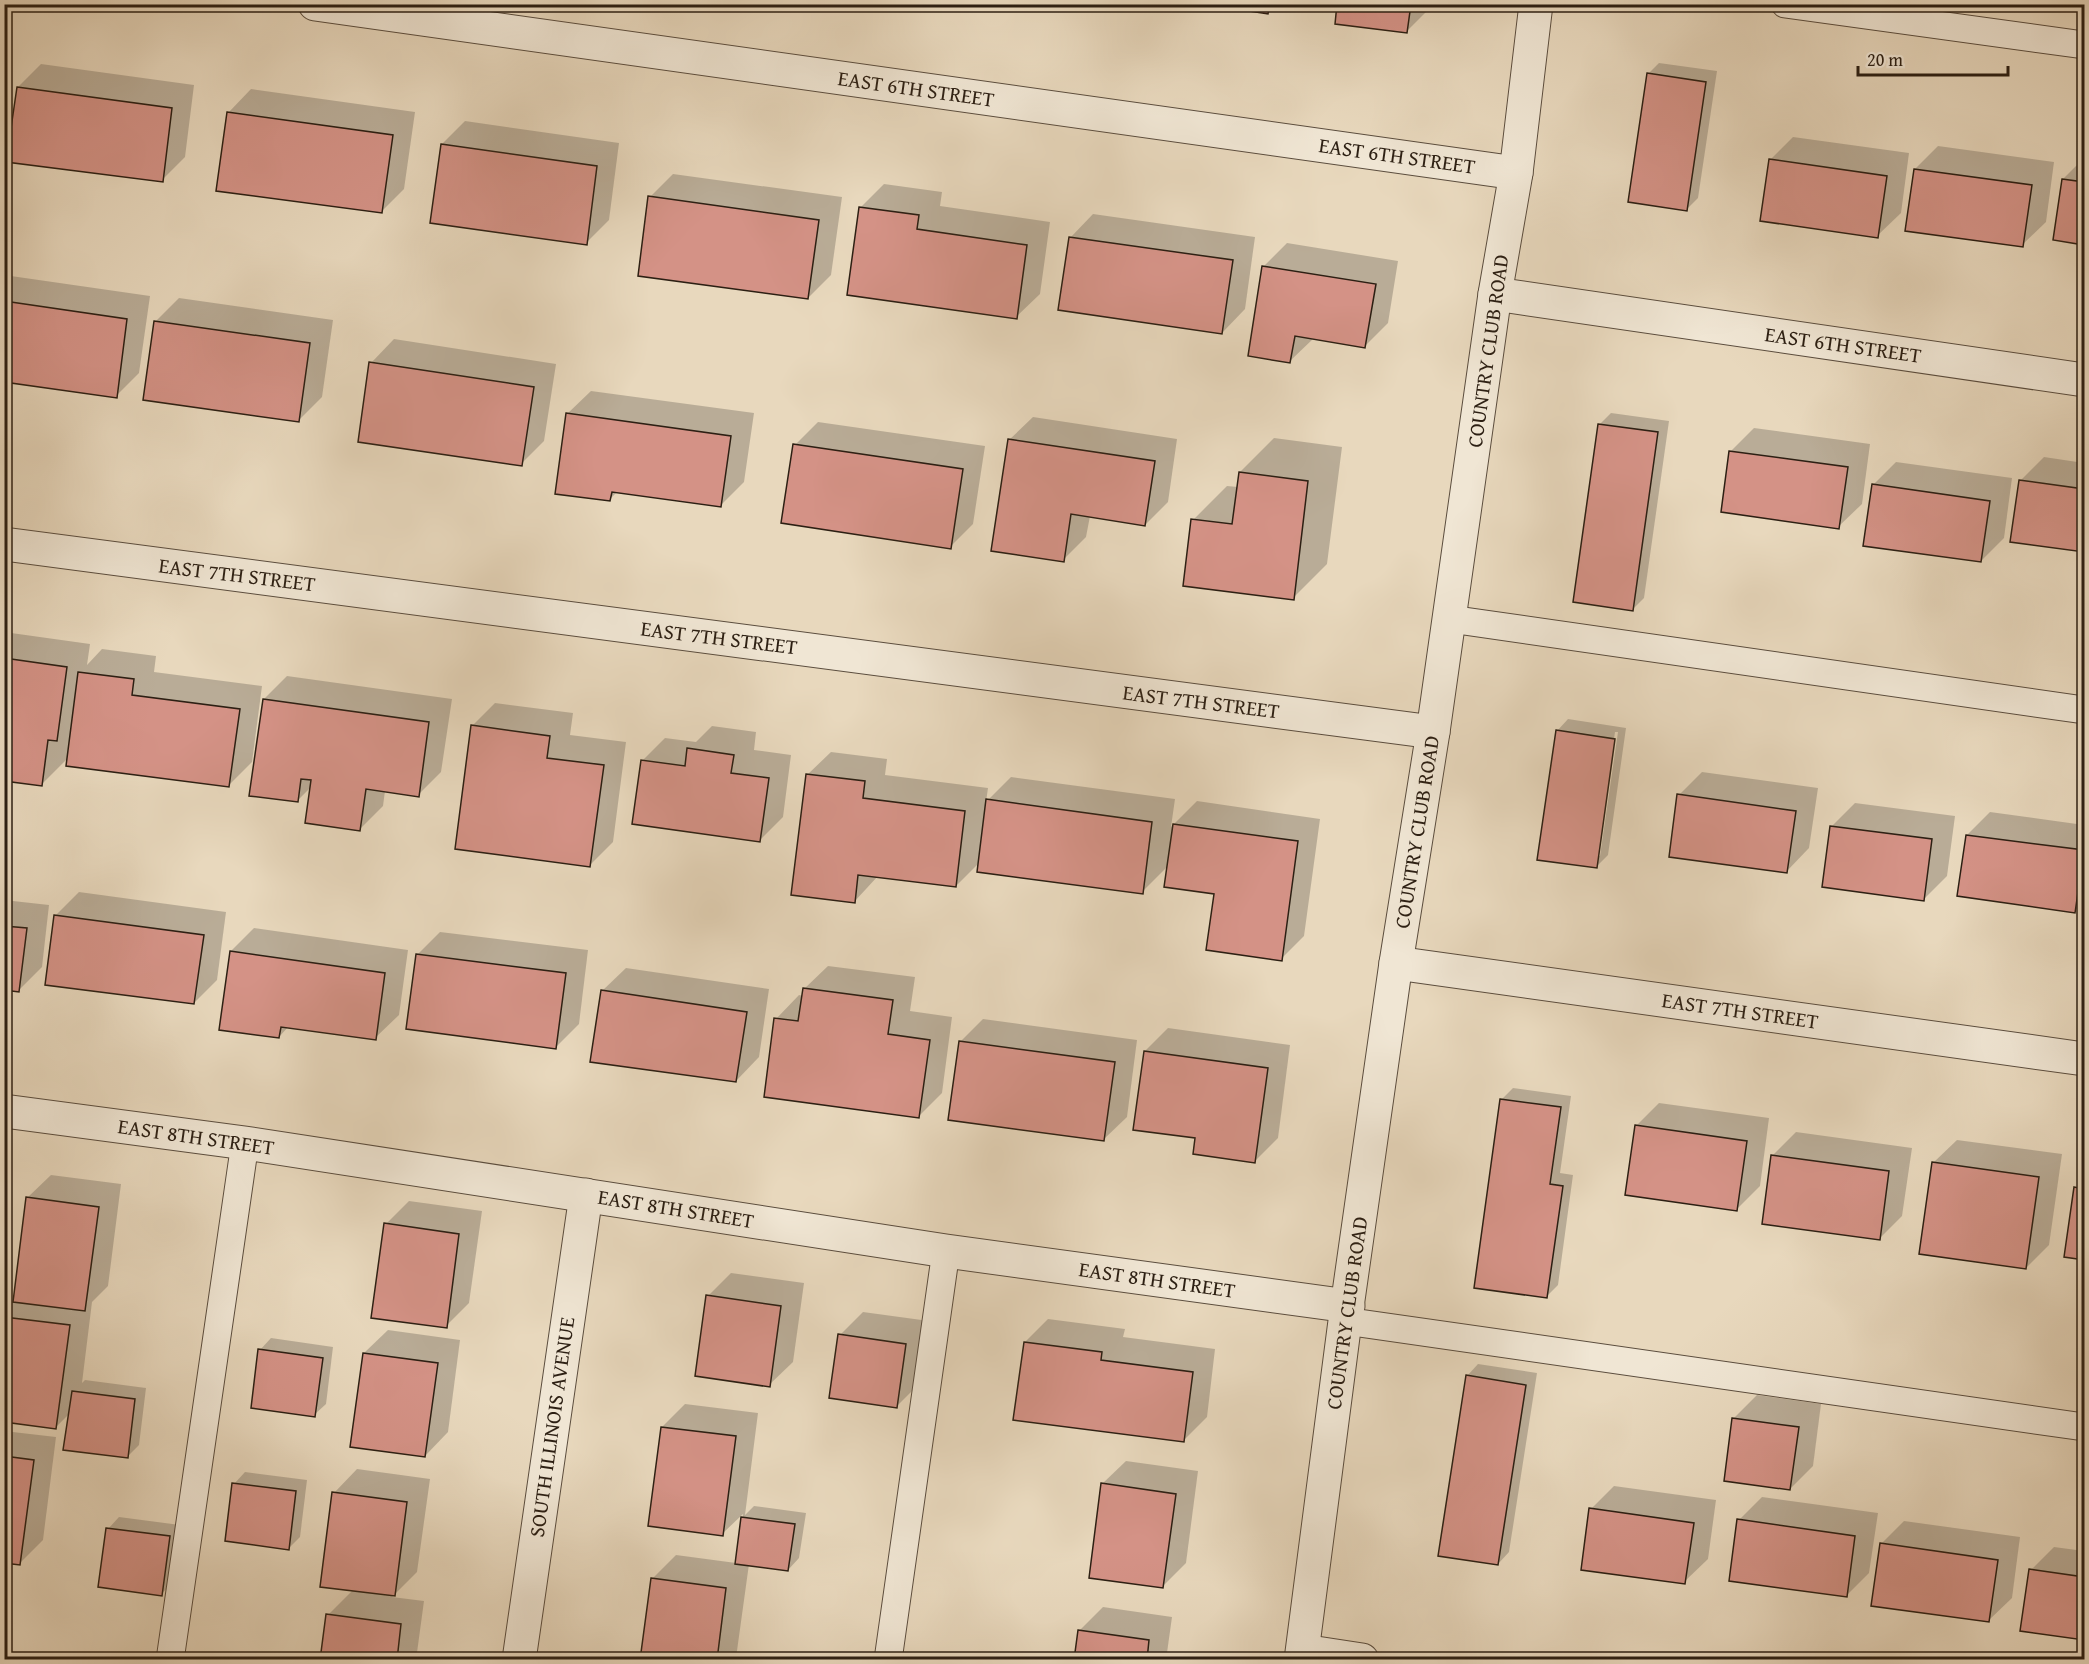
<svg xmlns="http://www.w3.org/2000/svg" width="2089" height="1664" font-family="'Gentium Book Plus',serif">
	<rect width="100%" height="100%" fill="#e8d8bd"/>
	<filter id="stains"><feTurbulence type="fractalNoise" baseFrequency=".00333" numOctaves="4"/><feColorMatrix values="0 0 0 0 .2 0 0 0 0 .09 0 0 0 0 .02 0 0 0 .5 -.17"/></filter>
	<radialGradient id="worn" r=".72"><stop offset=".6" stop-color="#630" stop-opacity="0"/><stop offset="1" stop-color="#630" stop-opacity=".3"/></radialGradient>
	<g fill="#0003" fill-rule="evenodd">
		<polygon points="1214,4 1276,4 1268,13"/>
		<polygon points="1339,4 1430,4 1430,8 1407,31"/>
		<polygon points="1659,63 1717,71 1698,198 1687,209 1648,74"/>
		<polygon points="41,64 194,85 185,157 162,180 18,87"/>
		<polygon points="251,89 415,112 404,189 381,212 228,113"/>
		<polygon points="465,121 619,143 609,220 586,243 442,144"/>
		<polygon points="1793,137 1909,153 1901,213 1877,236 1770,160"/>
		<polygon points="1938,146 2054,162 2046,222 2022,245 1915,169"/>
		<polygon points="2084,158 2084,243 2055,239 2063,179"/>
		<polygon points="673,174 842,197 831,275 808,298 650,197"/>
		<polygon points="884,184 942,192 940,206 1050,222 1040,294 1016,317 861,207"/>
		<polygon points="1093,214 1255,237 1245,309 1222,333 1070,238"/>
		<polygon points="1287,243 1398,261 1388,323 1365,346 1314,338 1290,361 1263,267"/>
		<polygon points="4,275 150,296 139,373 116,396 4,380"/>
		<polygon points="179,298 333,320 322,397 299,420 156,321"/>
		<polygon points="394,339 556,364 544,441 521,464 371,363"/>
		<polygon points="591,391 754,413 744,482 721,505 618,491 609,500 567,414"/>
		<polygon points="1611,413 1669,421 1644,598 1633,609 1599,425"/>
		<polygon points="1033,417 1177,439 1168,502 1145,525 1090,516 1086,537 1063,560 1009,440"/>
		<polygon points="818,422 985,446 973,524 950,547 795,445"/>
		<polygon points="1754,428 1870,444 1862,504 1838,527 1731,451"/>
		<polygon points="1274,438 1342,447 1327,564 1293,598 1193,520 1227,486 1238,487 1240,472"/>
		<polygon points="2044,457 2084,463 2084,551 2012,541 2021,480"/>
		<polygon points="1896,462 2012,478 2004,538 1981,561 1873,485"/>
		<polygon points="4,632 90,644 87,665 102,649 156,656 154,672 262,686 252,762 229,785 68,758 42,784 4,779"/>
		<polygon points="287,676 452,699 441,772 418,795 385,791 383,806 360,829 311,787 297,801 264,699"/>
		<polygon points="495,703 573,713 570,735 626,742 613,842 590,865 472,726"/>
		<path d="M 1568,719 L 1626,728 L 1608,855 L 1596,867 L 1557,731 ZM 1615,732 L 1618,732 L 1600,856 L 1597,856 Z"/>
		<polygon points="712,726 756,732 754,750 791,755 783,817 759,841 642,761 665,738 696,742"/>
		<polygon points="831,752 887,759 885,775 988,788 986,802 1011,777 1175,799 1171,827 1197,801 1320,819 1304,936 1281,959 1216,893 1168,866 1142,892 980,862 956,886 878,876 854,902 807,775"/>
		<polygon points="1702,772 1818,788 1809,848 1786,872 1679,795"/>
		<polygon points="1855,803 1955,816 1947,876 1924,899 1832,826"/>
		<polygon points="1990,812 2084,825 2084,901 2075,911 1967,835"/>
		<polygon points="79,892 226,912 217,980 194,1003 55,916"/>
		<polygon points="4,900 49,905 42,967 19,990 4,988"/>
		<polygon points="254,928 408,950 399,1015 375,1038 289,1026 279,1037 231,951"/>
		<polygon points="440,932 588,950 579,1024 556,1047 417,955"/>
		<polygon points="828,966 915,977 910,1011 952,1017 942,1093 919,1116 776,1019 799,995 803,996 804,989"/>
		<polygon points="626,968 769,989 759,1057 736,1081 602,991"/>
		<polygon points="983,1019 1137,1040 1127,1117 1103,1140 960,1042"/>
		<polygon points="1168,1028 1290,1045 1278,1138 1255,1161 1197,1137 1145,1051"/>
		<polygon points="1513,1088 1571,1096 1560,1173 1573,1175 1558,1285 1547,1296 1501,1100"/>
		<polygon points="1659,1103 1769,1118 1760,1186 1736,1210 1636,1126"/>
		<polygon points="1796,1132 1912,1148 1902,1216 1879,1239 1773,1155"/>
		<polygon points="1957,1140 2062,1154 2049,1245 2026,1268 1933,1163"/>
		<polygon points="51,1175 121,1184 108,1286 92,1302 82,1383 85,1380 146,1388 139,1445 127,1457 70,1413 56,1427 4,1421 4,1310 14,1301 27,1198"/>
		<polygon points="2084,1179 2084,1258 2066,1256 2076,1188"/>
		<polygon points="409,1201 482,1211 469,1303 446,1326 386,1224"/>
		<polygon points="731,1273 804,1283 793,1362 769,1385 708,1296"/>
		<polygon points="863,1312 929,1321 920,1383 897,1406 840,1335"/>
		<polygon points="1048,1319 1125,1329 1123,1337 1215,1349 1207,1417 1183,1441 1025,1342"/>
		<polygon points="388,1330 460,1340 448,1432 425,1456 364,1353"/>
		<polygon points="271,1338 333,1347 326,1404 314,1415 260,1350"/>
		<polygon points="1478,1364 1537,1373 1509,1552 1498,1564 1467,1376"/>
		<polygon points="1757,1395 1821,1404 1813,1466 1790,1489 1734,1418"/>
		<polygon points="685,1404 758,1413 745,1515 754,1506 806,1513 799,1558 788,1570 749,1564 736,1658 734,1660 642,1660 652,1579 676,1555 736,1563 743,1514 722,1534 662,1427"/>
		<polygon points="4,1431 56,1437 43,1540 20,1563 4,1561"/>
		<polygon points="1126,1461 1198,1471 1186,1563 1163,1586 1102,1484"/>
		<polygon points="357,1469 430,1479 417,1572 392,1597 424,1601 416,1660 322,1660 328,1615 353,1590 334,1493"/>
		<polygon points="245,1472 307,1480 300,1537 288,1549 234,1484"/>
		<polygon points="1614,1486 1716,1500 1708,1559 1684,1582 1591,1509"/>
		<polygon points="1762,1497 1878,1513 1869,1573 1846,1596 1739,1520"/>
		<polygon points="119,1517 180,1525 173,1583 161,1594 108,1529"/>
		<polygon points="1904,1521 2020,1537 2012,1598 1988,1621 1881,1544"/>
		<polygon points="2054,1547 2084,1551 2084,1639 2022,1630 2031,1570"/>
		<polygon points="1103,1607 1172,1617 1166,1660 1076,1660 1080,1630"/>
		<polygon points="127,1652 167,1658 166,1660 119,1660"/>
	</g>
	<g fill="#d49286" stroke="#2c1f13" stroke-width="1.5">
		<polygon points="1204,4 1270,4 1268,14"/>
		<polygon points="1337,4 1411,4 1407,33 1335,24"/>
		<polygon points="1647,73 1706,82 1687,211 1628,202"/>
		<polygon points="17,87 172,108 163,182 6,162"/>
		<polygon points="227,112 393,135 382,213 216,191"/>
		<polygon points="441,144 597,166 587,245 430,223"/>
		<polygon points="1769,159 1887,176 1878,238 1760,221"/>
		<polygon points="1914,169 2032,185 2023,247 1905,231"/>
		<polygon points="2062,179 2084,182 2084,245 2053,240"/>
		<polygon points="648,196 819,220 808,299 638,276"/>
		<polygon points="859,207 919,215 917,229 1027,245 1017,319 847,295"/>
		<polygon points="1069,237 1233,260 1222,334 1058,310"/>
		<polygon points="1262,266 1376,284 1365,348 1295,336 1290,363 1248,356"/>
		<polygon points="4,301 127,319 117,398 4,382"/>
		<polygon points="154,321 310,343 299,422 143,400"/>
		<polygon points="369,362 534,387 522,466 358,442"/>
		<polygon points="566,413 731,436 721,507 612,492 610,501 555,494"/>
		<polygon points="1598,424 1658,432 1633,611 1573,602"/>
		<polygon points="1008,439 1155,461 1145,526 1071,514 1064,562 991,551"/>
		<polygon points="793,444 963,469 951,549 781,523"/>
		<polygon points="1729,451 1848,467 1839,529 1721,512"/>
		<polygon points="1239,472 1308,481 1294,600 1183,586 1191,519 1232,524"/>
		<polygon points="2019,480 2084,489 2084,552 2010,542"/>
		<polygon points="1872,484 1990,501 1981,562 1863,546"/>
		<polygon points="4,658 67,667 57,741 48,740 42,786 4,781"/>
		<polygon points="78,672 134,679 132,695 240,709 229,787 66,766"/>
		<polygon points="263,699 429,722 419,797 366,789 360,831 305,823 311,780 301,779 298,802 249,796"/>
		<polygon points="471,725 550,736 547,758 604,765 590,867 455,849"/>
		<polygon points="1556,730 1615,739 1597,868 1537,860"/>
		<polygon points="687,748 734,755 731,773 769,778 760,842 632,824 641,760 685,766"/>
		<polygon points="806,774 865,781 863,798 965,811 956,887 858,875 855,903 791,895"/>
		<polygon points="1677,794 1796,811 1787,873 1669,857"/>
		<polygon points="986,799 1152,822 1143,894 977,872"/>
		<polygon points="1173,824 1298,841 1282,961 1206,950 1214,894 1164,887"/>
		<polygon points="1830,826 1932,839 1924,901 1822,887"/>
		<polygon points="1966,835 2084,850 2075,913 1957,896"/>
		<polygon points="54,915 204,935 194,1004 45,985"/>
		<polygon points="4,926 27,928 19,992 4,990"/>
		<polygon points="230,951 385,973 376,1040 281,1027 279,1038 219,1030"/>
		<polygon points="416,954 566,973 556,1049 406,1029"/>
		<polygon points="803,988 893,1000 888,1034 930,1040 919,1118 764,1097 774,1018 798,1021"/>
		<polygon points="601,990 747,1012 736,1082 590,1062"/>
		<polygon points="959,1041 1115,1062 1104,1141 948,1120"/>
		<polygon points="1144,1051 1268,1068 1255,1163 1193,1154 1195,1138 1133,1130"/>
		<polygon points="1500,1099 1561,1107 1550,1184 1563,1186 1547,1298 1474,1288"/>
		<polygon points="1635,1125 1747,1141 1737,1211 1625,1195"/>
		<polygon points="1771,1155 1889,1171 1880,1240 1762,1224"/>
		<polygon points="1932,1162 2039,1177 2026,1269 1919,1254"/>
		<polygon points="2074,1187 2084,1189 2084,1260 2064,1257"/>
		<polygon points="26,1197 99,1207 85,1311 13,1302"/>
		<polygon points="384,1223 459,1234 447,1328 371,1318"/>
		<polygon points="706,1295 781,1306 770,1387 695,1376"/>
		<polygon points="4,1317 70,1325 56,1429 4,1422"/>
		<polygon points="838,1334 906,1344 897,1408 829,1398"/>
		<polygon points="1024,1342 1102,1352 1101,1360 1193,1372 1184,1442 1013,1420"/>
		<polygon points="258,1349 323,1358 315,1417 251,1408"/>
		<polygon points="363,1353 438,1363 425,1457 350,1447"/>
		<polygon points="1466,1375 1526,1385 1498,1565 1438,1556"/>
		<polygon points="72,1391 135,1399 128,1458 63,1450"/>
		<polygon points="1732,1418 1799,1427 1790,1490 1724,1481"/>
		<polygon points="661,1427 736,1436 723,1536 648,1526"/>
		<polygon points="4,1456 34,1460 20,1565 4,1563"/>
		<polygon points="232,1483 296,1491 289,1550 225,1541"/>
		<polygon points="1101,1483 1176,1494 1163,1588 1089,1578"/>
		<polygon points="332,1492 407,1502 395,1596 320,1587"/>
		<polygon points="1589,1508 1694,1523 1685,1584 1581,1570"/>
		<polygon points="741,1517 795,1524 788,1571 735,1564"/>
		<polygon points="1737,1519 1855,1536 1847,1597 1729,1581"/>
		<polygon points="106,1528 170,1536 162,1596 98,1587"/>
		<polygon points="1880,1543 1998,1560 1989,1622 1871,1606"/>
		<polygon points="2029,1569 2084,1577 2084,1640 2020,1631"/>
		<polygon points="651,1578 726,1588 717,1660 640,1660"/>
		<polygon points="326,1614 401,1624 397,1660 320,1660"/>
		<polygon points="1078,1630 1149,1640 1147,1660 1074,1660"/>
	</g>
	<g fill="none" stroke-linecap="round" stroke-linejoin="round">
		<g stroke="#5b4d3e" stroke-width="29">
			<g id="service">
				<polyline points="1785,4 2084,45"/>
				<polyline points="1450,619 2084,710"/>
				<polyline points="1345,1321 2084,1427"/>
				<polyline points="170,1660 245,1143"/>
				<polyline points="888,1660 946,1251"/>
			</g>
		</g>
		<g stroke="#5b4d3e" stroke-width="35">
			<g id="minor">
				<polyline points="315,4 1516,173"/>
				<polyline points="1495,294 2084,380"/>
				<polyline points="4,544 1433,732"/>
				<polyline points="1396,963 2084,1059"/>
				<polyline points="4,1111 245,1143 946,1251 1348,1306"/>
				<polyline points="1303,1651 1362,1660"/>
				<polyline points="519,1660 586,1195"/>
				<polyline points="1301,1660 1345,1321 1396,963 1433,732 1495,294 1516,173 1536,4"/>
			</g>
		</g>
		<use href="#service" stroke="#f0e6d4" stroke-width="27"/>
		<use href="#minor" stroke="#f0e6d4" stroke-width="33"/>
	</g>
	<g text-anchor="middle" stroke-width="4.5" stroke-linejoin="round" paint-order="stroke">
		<g font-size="21" fill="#2c1f13" stroke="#f0e6d4">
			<text transform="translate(916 89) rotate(8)" y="7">EAST 6TH STREET</text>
			<text transform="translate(1397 156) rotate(8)" y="7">EAST 6TH STREET</text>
			<text transform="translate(1843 345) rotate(8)" y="7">EAST 6TH STREET</text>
			<text transform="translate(1488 351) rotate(-82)" y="7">COUNTRY CLUB ROAD</text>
			<text transform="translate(237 575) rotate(7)" y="7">EAST 7TH STREET</text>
			<text transform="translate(719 638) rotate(7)" y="7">EAST 7TH STREET</text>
			<text transform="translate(1201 702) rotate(7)" y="7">EAST 7TH STREET</text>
			<text transform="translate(1417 832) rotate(-81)" y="7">COUNTRY CLUB ROAD</text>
			<text transform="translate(1740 1011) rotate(8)" y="7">EAST 7TH STREET</text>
			<text transform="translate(196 1137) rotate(8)" y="7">EAST 8TH STREET</text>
			<text transform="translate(676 1209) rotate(9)" y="7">EAST 8TH STREET</text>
			<text transform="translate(1157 1280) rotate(8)" y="7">EAST 8TH STREET</text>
			<text transform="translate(1347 1313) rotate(-82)" y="7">COUNTRY CLUB ROAD</text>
			<text transform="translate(552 1427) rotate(-82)" y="7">SOUTH ILLINOIS AVENUE</text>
		</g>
	</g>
	<rect width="2089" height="1664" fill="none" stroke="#e8d8bd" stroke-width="24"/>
	<rect x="6" y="6" width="2077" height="1652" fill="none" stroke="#2c1f13" stroke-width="3"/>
	<rect x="12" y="12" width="2065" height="1640" fill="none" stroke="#2c1f13" stroke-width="1.5"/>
	<path d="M1858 66v9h150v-9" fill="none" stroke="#2c1f13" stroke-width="3"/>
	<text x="1867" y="66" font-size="18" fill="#2c1f13" stroke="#f0e6d4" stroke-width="4.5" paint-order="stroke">20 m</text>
	<rect width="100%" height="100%" filter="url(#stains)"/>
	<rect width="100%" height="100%" fill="url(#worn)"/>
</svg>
